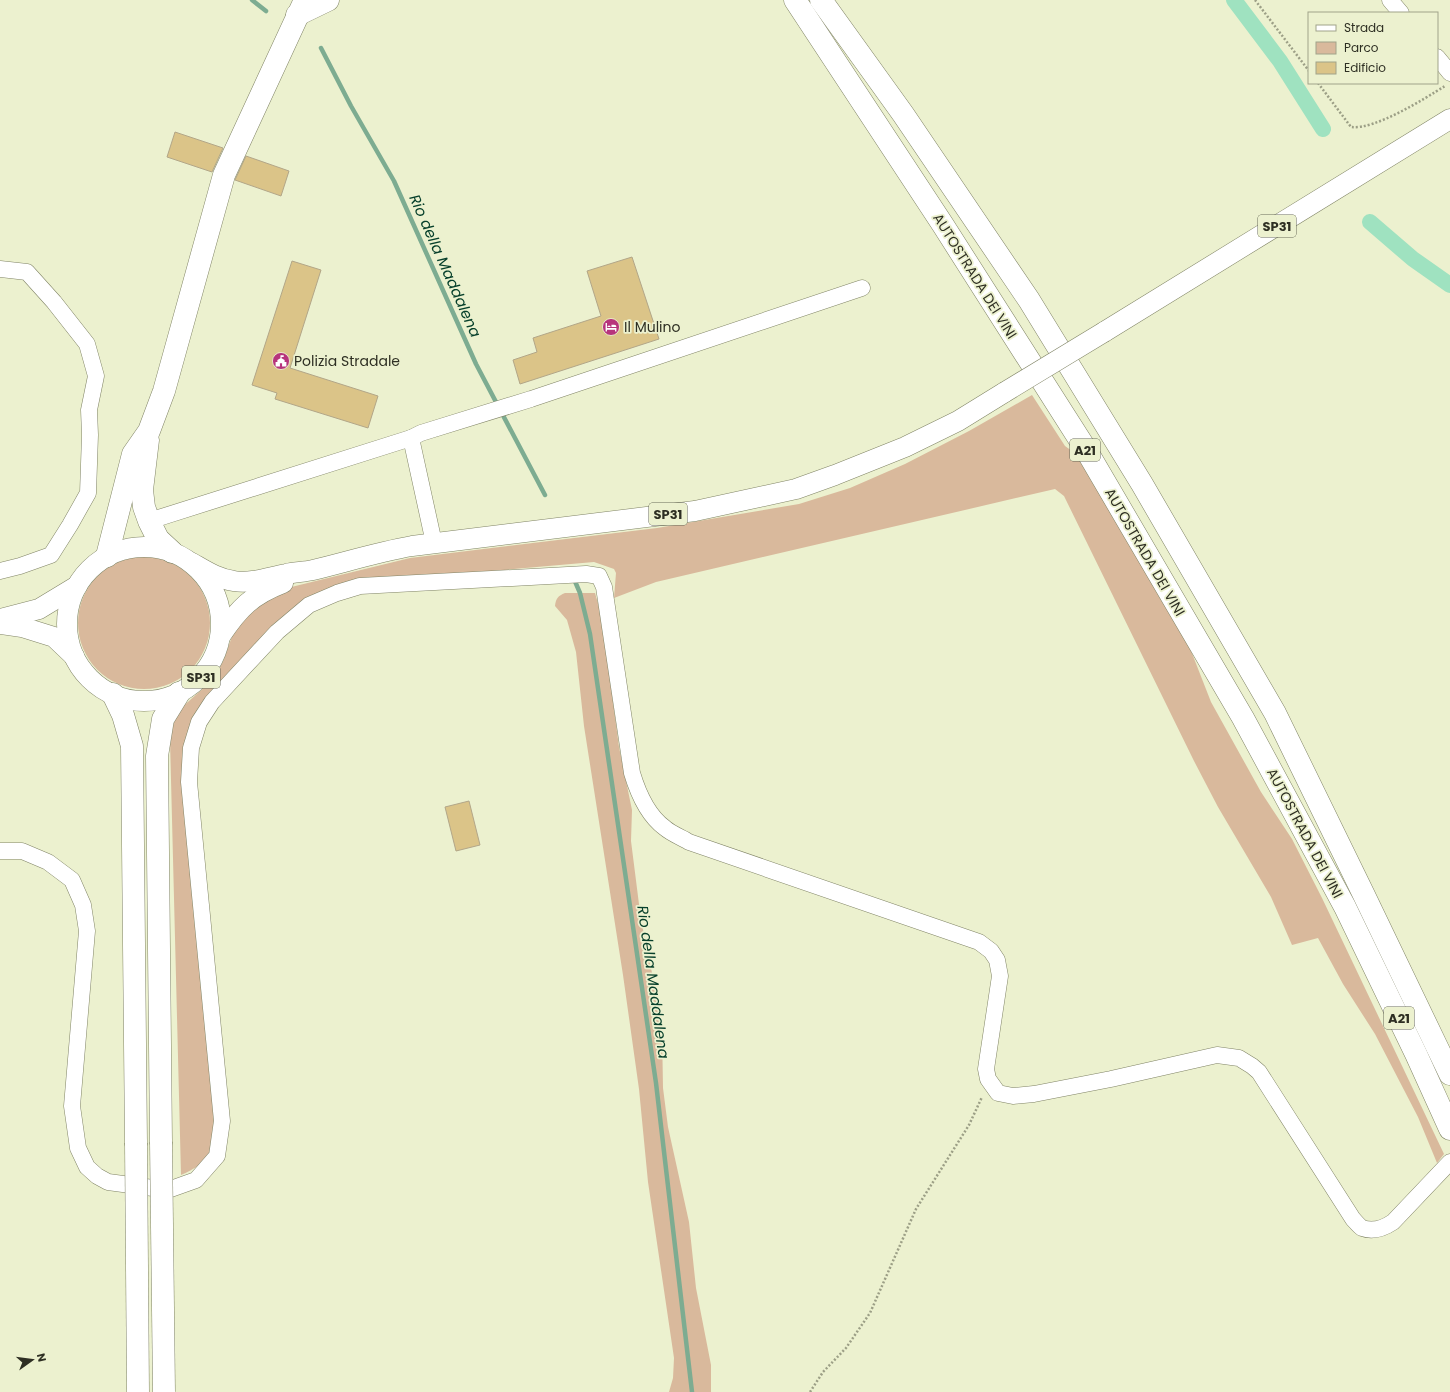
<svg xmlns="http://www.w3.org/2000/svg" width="1450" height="1392" font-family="Poppins,sans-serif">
	<rect width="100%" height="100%" fill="#ecf1cf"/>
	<g fill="#d9b99c">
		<path d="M 1032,395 L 1065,446 L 1079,456 L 1186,638 L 1211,702 L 1261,792 L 1292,839 L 1322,898 L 1444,1154 L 1437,1163 L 1418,1117 L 1375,1034 L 1343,984 L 1318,938 L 1292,945 L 1271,897 L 1218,807 L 1194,761 L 1064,496 L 1055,489 L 656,582 L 614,598 L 616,573 L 614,569 L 594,562 L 368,582 L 329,590 L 191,729 L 214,1119 C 214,1128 214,1138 212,1147 C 209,1161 193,1170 181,1175 L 170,740 L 174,720 L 180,709 L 207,685 L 217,673 L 224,659 L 236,625 L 279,590 L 410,558 L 657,528 L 799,504 L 850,488 L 905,464 L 969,431 Z"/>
		<circle cx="144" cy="623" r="66"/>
		<path d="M 565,593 L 595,593 L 602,617 L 619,747 L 632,810 L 631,841 L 641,920 L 657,997 L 662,1030 L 663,1088 L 668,1127 L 689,1222 L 696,1288 L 711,1365 L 711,1392 L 669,1392 L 673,1378 L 674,1358 L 648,1182 L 639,1089 L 623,975 L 584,726 L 576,652 L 567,620 L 555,606 C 556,598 558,596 565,593 Z"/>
	</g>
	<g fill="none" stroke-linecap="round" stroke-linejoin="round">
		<g stroke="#7dac91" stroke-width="4.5">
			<polyline points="252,0 266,11"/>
			<polyline points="321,48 351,106 394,181 476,364 545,495"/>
			<polyline points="574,579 580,593 590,634 656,1083 692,1392"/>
		</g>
		<g stroke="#9fe2c0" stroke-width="16">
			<polyline points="1234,0 1280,61 1323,129"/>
			<polyline points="1370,222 1413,259 1450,285"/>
		</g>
	</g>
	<g fill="#dbc488" stroke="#b2a688">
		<polygon points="175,132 223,148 212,172 167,157"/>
		<polygon points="246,156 289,171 281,196 235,180"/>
		<polygon points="632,257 659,339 520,384 513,360 537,352 533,338 601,316 587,271"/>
		<polygon points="292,261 321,270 290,368 378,396 368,428 275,399 277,393 252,385"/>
		<polygon points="469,801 480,845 456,851 445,807"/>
	</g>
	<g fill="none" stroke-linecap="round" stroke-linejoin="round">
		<g stroke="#808466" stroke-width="17">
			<g id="minor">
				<polyline points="1390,0 1401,13"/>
				<polyline points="1437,57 1450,73"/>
				<polyline points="0,269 27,272 54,302 87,344 96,376 89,410 90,435 88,493 70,525 51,555 20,566 0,571"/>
				<polyline points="149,521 411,438"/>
				<polyline points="434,543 411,438 421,433 531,399 862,288"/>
				<path d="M 0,851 L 22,851 L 48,862 L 72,880 L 83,905 L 87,931 L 72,1106 L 78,1148 L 87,1167 L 97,1176 L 108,1182 L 168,1190 L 196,1180 L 217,1156 L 222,1121 L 189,782 L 191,748 L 199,722 L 212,702 L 277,632 L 309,605 L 337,593 L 360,586 L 586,574 L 599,576 L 604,587 L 632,773 C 638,793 647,815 665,828 C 672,834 681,837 689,842 L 979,942 L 991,951 L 997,960 L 1000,976 L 986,1069 L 988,1079 L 998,1093 L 1013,1096 L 1034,1094 L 1111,1079 L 1217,1055 L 1239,1058 L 1252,1066 L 1259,1072 L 1353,1219 C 1355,1221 1359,1226 1362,1228 C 1373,1232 1384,1228 1393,1222 L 1450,1162"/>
			</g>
		</g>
		<g stroke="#808466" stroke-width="21">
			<g id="major">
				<polyline points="1104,332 1450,119"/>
				<circle cx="144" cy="624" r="77"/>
				<path d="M 192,563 C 206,571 218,579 234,581 C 252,584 269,577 286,574 C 295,572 304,572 313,570 C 346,562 378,552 412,546 L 695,511 L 796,489 L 835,475 L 905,447 L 958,421 L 1005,392"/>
				<polyline points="0,619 39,609 77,586"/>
				<polyline points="0,624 22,627 54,637 74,656"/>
				<path d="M 221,635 C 239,608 252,595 283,583"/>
			</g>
		</g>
		<g stroke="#808466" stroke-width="23">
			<g id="highway">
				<polyline points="795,0 943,225 1085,448 1243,718 1345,907 1416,1054 1450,1129"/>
				<polyline points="821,0 903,114 1029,300 1142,484 1275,713 1363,893 1450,1074"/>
				<polyline points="297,15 328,0"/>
				<polyline points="148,440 142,490 144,507 149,521 158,539 172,552"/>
				<polyline points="107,556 133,454 149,431 164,391 224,175 305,0"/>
				<polyline points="113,694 123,715 132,746 136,1143"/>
				<polyline points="161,1142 157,756 163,719 179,693"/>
			</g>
		</g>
		<g stroke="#9c9f86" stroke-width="2.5" stroke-dasharray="2 2" stroke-linecap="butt">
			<polyline points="1255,0 1309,71"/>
			<path d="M 1318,83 L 1351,127 C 1375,130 1424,99 1445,86"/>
			<polyline points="810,1392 823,1372 846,1348 870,1313 916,1209 969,1125 982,1097"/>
		</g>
		<use href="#minor" stroke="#fff" stroke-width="16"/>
		<use href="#major" stroke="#fff" stroke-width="20"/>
		<use href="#highway" stroke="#fff" stroke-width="22"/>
		<g stroke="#808466" stroke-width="21" stroke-linecap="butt">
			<polyline id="major-bridge" points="1005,392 1104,332"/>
		</g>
		<g stroke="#808466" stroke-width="23" stroke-linecap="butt">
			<g id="highway-bridge">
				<polyline points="161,1142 164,1392"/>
				<polyline points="136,1143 138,1392"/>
			</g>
		</g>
		<use href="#major-bridge" stroke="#fff" stroke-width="20"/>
		<use href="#highway-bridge" stroke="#fff" stroke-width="22"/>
	</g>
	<defs>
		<g id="hotel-disc" transform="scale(0.9)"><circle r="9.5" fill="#b7347c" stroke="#ecf1cf"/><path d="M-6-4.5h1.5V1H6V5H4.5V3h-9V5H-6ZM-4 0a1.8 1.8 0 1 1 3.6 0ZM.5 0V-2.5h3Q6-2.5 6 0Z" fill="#fff"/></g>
		<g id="civic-disc" transform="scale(0.9)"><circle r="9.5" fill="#b7347c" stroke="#ecf1cf"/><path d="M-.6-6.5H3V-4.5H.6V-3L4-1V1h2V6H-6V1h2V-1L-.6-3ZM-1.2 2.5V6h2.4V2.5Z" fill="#fff"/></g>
	</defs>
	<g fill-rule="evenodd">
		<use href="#hotel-disc" x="611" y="327"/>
		<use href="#civic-disc" x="281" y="361"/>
	</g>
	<g text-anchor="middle" stroke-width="3.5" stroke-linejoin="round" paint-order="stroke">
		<g fill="#ecf1cf" stroke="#676957" stroke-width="1">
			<rect x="1258" y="215" width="38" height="22" rx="3"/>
			<rect x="1070" y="439" width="30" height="22" rx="3"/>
			<rect x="649" y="503" width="38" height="22" rx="3"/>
			<rect x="182" y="666" width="38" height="22" rx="3"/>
			<rect x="1384" y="1007" width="30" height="22" rx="3"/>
		</g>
		<g font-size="13" font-weight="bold" fill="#2e2f23">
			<text x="1277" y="231">SP31</text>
			<text x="1085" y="455">A21</text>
			<text x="668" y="519">SP31</text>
			<text x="201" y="682">SP31</text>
			<text x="1399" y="1023">A21</text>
		</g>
		<g font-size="14" fill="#2e2f23" stroke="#ecf1cf">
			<text transform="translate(975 276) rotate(58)" y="5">AUTOSTRADA DEI VINI</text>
			<text transform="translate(1145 552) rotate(60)" y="5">AUTOSTRADA DEI VINI</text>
			<text transform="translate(1305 833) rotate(62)" y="5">AUTOSTRADA DEI VINI</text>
		</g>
		<g font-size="14" fill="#2e2f23" stroke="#ecf1cf" text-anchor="start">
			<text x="624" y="332">Il Mulino</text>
			<text x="294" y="366">Polizia Stradale</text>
		</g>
		<g font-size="15" font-style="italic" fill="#07402b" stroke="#ecf1cf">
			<text transform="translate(445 266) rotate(66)" y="5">Rio della Maddalena</text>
			<text transform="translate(653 982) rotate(82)" y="5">Rio della Maddalena</text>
		</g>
	</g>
	<rect x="1308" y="12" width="130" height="72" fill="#ecf1cf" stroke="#a0a38a"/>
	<rect x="1316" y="25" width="20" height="6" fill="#ffffff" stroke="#a0a38a"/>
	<text x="1344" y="32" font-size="12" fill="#2e2f23">Strada</text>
	<rect x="1316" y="42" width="20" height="12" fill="#d9b99c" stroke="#a0a38a"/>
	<text x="1344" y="52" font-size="12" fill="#2e2f23">Parco</text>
	<rect x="1316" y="62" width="20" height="12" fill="#dbc488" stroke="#a0a38a"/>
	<text x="1344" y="72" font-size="12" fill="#2e2f23">Edificio</text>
	<g transform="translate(32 1360) rotate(76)" stroke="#ecf1cf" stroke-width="3" paint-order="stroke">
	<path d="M0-3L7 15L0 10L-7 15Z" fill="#2e2f23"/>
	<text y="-6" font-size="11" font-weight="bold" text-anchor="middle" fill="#2e2f23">N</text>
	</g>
</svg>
